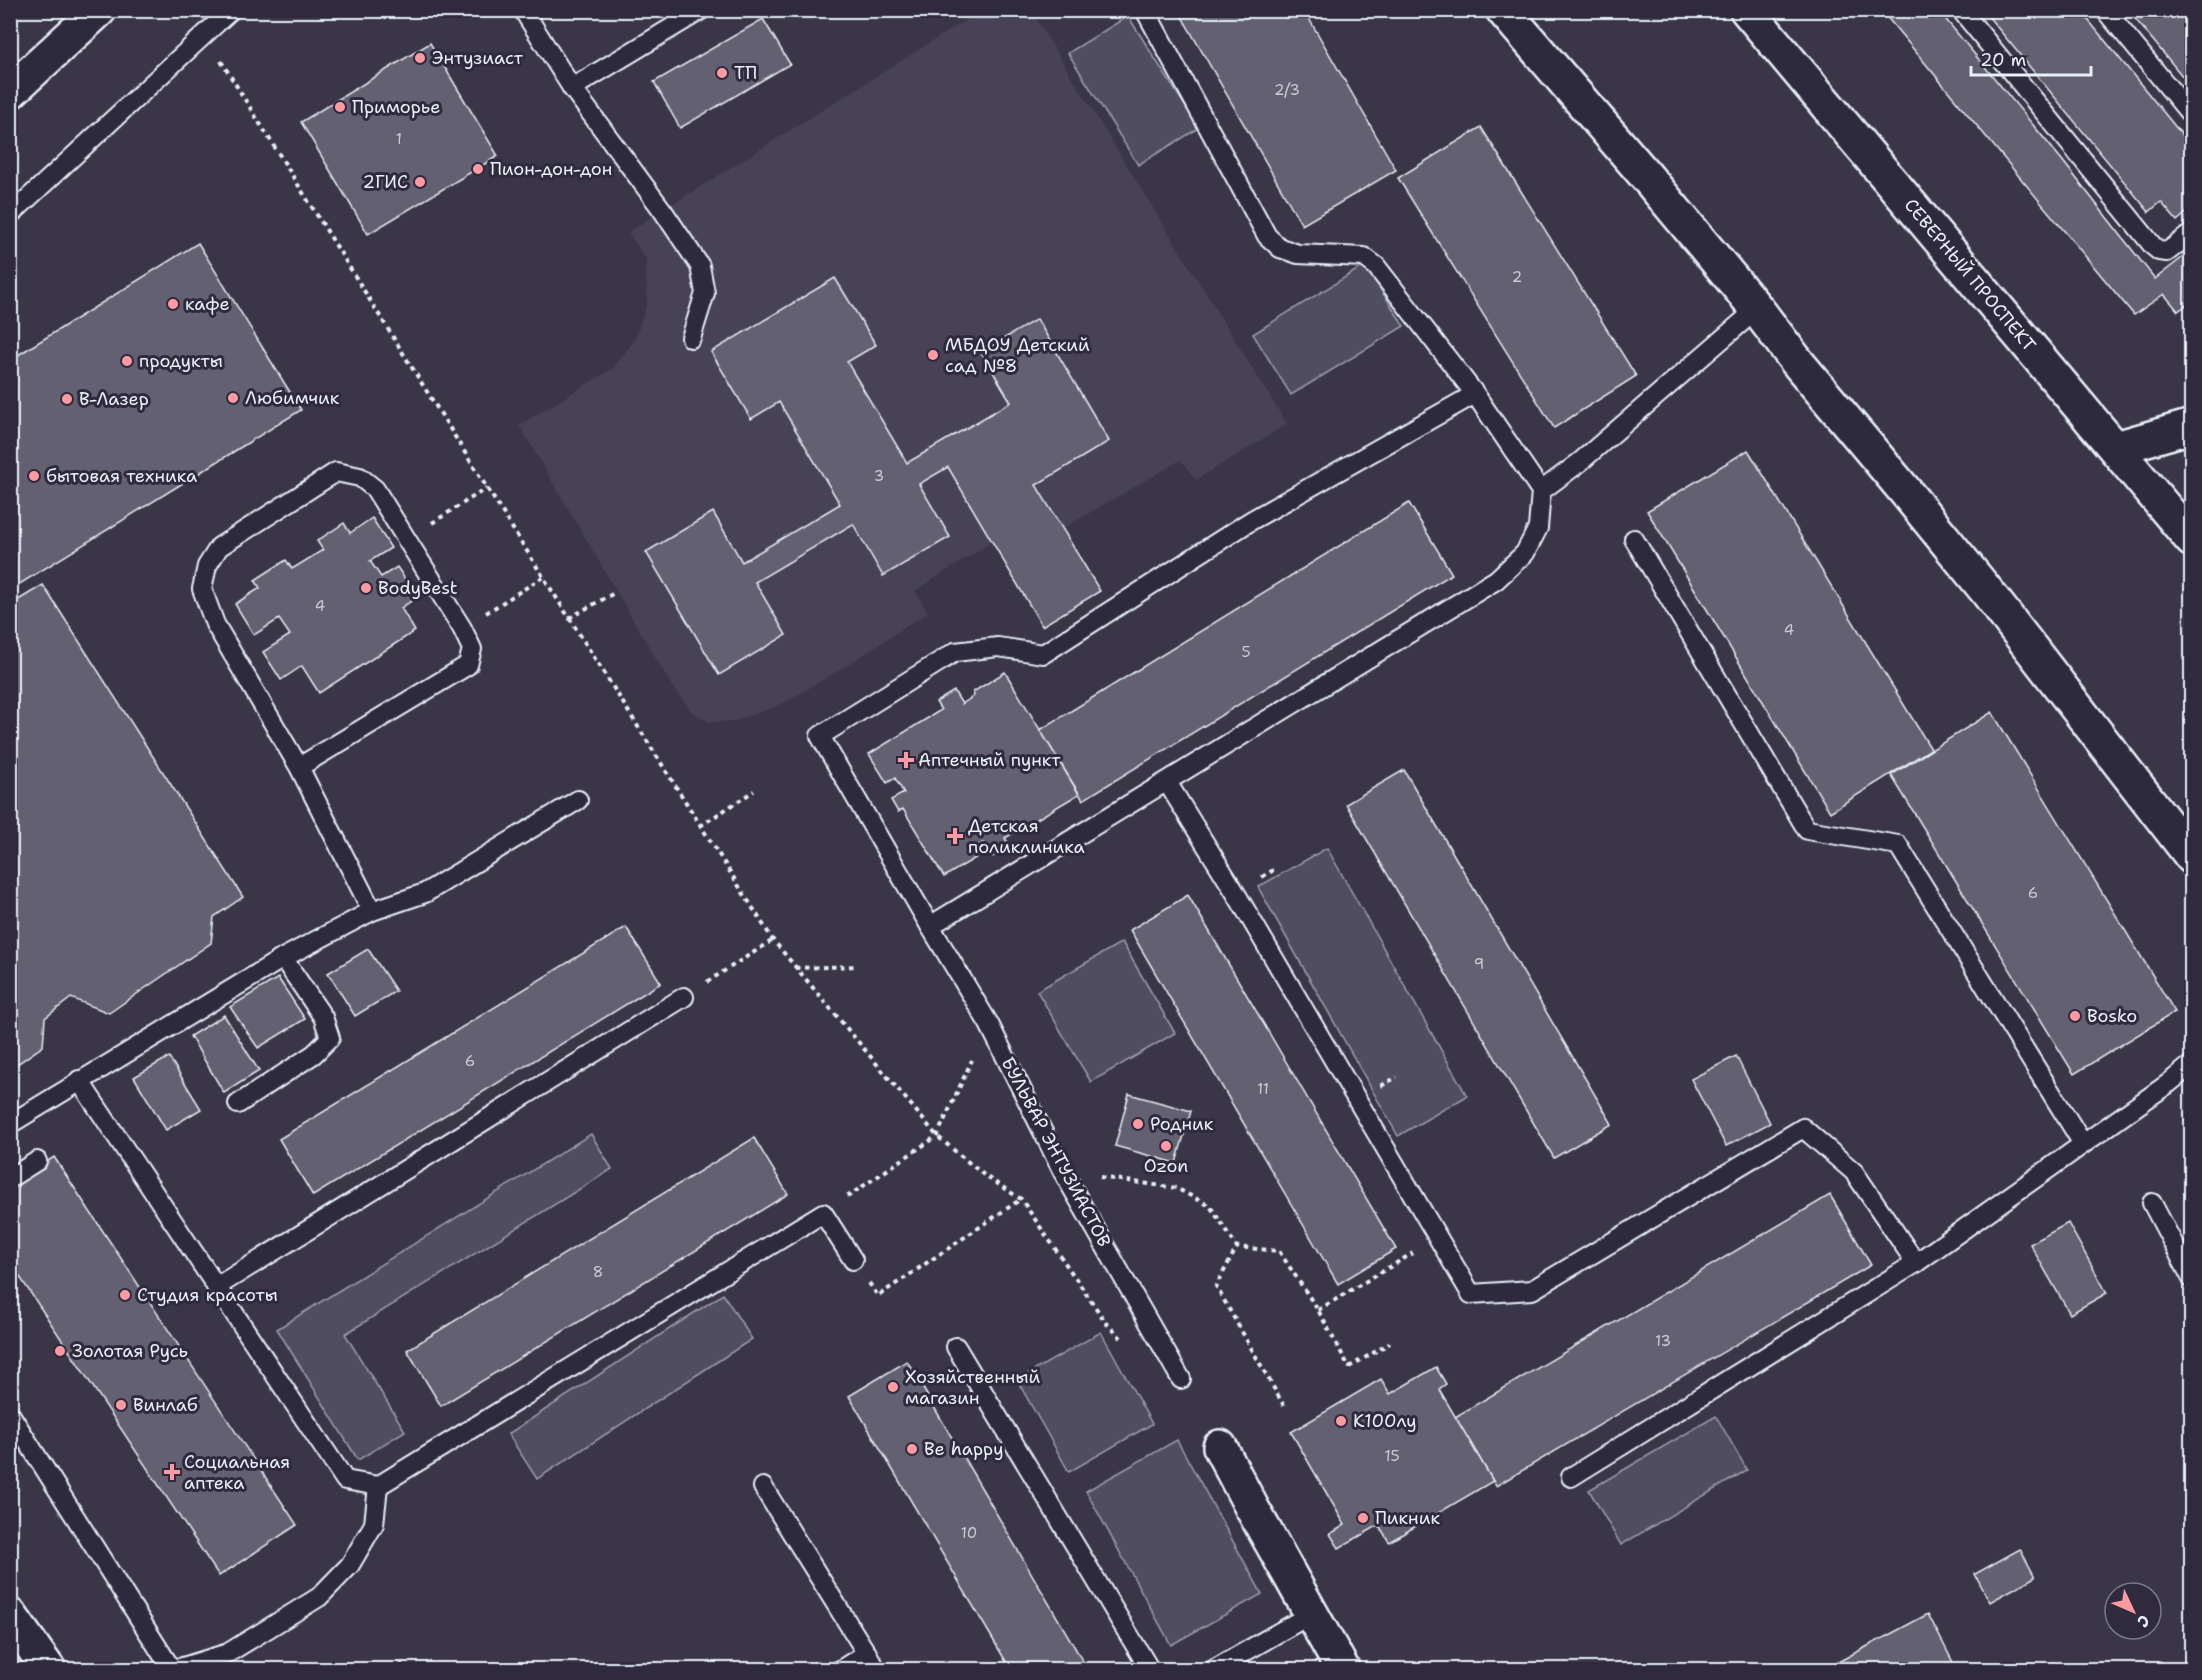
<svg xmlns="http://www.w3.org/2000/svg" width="2202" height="1680" font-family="'Shantell Sans',sans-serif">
	<rect width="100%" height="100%" fill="#3a3648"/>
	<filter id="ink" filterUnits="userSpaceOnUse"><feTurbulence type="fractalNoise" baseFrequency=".0167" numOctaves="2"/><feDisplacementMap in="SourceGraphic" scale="12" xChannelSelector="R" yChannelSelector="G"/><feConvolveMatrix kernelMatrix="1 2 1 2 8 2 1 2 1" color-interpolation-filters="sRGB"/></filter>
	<g filter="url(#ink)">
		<polygon fill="#464354" points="982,10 1031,11 1287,424 1196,480 1181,460 1063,528 1100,591 992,542 915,591 928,612 846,666 780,705 735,721 709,722 692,712 672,686 519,425 612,369 634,341 647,304 646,259 628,232"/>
		<g fill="#504e5f" stroke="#9ca0ac" stroke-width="1.5">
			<polygon points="1128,16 1199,128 1138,165 1068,53"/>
			<polygon points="1365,265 1404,326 1291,395 1253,334"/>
			<polygon points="1327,848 1467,1096 1398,1136 1258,887"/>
			<polygon points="1122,942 1175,1033 1091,1082 1037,991"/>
			<polygon points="591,1134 612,1169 345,1334 405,1431 358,1460 277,1329"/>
			<polygon points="723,1294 752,1339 537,1479 508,1434"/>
			<polygon points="1101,1332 1152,1424 1069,1472 1017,1380"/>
			<polygon points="1716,1416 1747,1470 1621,1545 1589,1490"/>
			<polygon points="1177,1440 1262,1594 1171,1645 1086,1491"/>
		</g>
		<g fill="#636171" stroke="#e8f1f8" stroke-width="1.5">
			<polygon points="1178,10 1304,10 1396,170 1302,225"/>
			<polygon points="1881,10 1938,10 2062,160 2155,279 2192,250 2192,301 2178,311 2164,294 2134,315"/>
			<polygon points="1983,10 2080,10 2192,147 2192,208 2177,221 2161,202 2149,212"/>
			<polygon points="2128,10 2192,10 2192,88"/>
			<polygon points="763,19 790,64 680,128 654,82"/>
			<polygon points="430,43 498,156 368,234 301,122"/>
			<polygon points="1481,127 1636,376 1554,428 1398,178"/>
			<polygon points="198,243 301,410 10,590 10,360"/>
			<polygon points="835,278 876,345 847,362 907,463 1011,402 981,352 1037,319 1109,441 1036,485 1100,591 1042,626 948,467 919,484 950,537 883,576 853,524 755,582 786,635 719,675 646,552 713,512 742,562 840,504 779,402 751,419 711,352"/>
			<polygon points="1748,450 1931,749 1830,812 1647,511"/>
			<polygon points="1409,503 1452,574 1083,800 1040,730"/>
			<polygon points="372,518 391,548 370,561 381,577 397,567 417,597 401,608 415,631 319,693 302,666 281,680 263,652 290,635 279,619 254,635 235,604 260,588 255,580 286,560 292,569 323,550 317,541 344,523 350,533"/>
			<polygon points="43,585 243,897 214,917 211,943 109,1013 71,998 45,1018 43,1046 10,1069 10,605"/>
			<polygon points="1005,672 1079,794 1005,838 1010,846 992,857 983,843 972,849 977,857 944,877 903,809 898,812 891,800 904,793 895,778 887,783 869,754 941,710 936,702 954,691 962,704 974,696 973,692"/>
			<polygon points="1992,712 2175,1012 2074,1074 1891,775"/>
			<polygon points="1404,770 1612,1124 1554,1158 1346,804"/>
			<polygon points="1188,895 1396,1249 1338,1284 1130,930"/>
			<polygon points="626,927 661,983 313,1196 279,1139"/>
			<polygon points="368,949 396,991 355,1016 328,973"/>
			<polygon points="278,978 305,1019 258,1048 230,1007"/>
			<polygon points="224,1015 259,1071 224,1093 190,1036"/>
			<polygon points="1736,1056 1770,1123 1726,1146 1691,1079"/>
			<polygon points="169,1057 201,1109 166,1130 134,1077"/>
			<polygon points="1129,1094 1191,1111 1176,1163 1115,1146"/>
			<polygon points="754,1138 788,1194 441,1406 407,1350"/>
			<polygon points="54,1157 297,1525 219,1576 10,1262 10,1186"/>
			<polygon points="1830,1195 1871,1265 1496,1486 1455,1417"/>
			<polygon points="2068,1223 2107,1293 2070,1314 2030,1244"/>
			<polygon points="907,1361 1088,1670 1011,1670 849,1396"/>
			<polygon points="1436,1367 1446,1384 1439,1389 1493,1481 1389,1542 1379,1525 1339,1548 1330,1534 1345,1525 1291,1432 1381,1379 1390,1394"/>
			<polygon points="2020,1549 2035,1577 1990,1602 1975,1574"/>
			<polygon points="1928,1614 1957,1670 1823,1670"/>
			<polygon points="402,1663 406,1670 391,1670"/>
		</g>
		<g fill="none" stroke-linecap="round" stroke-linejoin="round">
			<g stroke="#e8f1f8" stroke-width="22">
				<g id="lane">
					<polyline points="523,10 572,88 663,211 700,266 705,293 691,338"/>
					<polyline points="1145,10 1267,236 1280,248 1298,254 1364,257 1376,266 1475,394"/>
					<polyline points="1961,10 2153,246 2159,251 2167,252 2192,233"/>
					<polyline points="2105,10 2192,116"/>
					<polyline points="572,88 701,10"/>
					<polyline points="10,215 231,10"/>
					<polyline points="1541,491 1475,394 1252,520 1043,654 998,647 955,652 820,736 930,926 1496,580 1525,553 1538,528 1541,491 1580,462 1757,309"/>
					<polyline points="1634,539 1807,830 1898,845 2083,1144"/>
					<polyline points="1167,782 1235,892 1471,1294 1532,1290 1803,1128 1854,1172 1916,1263"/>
					<polyline points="372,911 425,893 578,800"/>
					<polyline points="930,926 989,1024 1063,1172 1181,1379"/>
					<polyline points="79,1080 345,1480 378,1486 823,1213 853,1260"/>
					<polyline points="238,1104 314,1054 330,1038 323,1017 283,958"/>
					<polyline points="10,1124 283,958 372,911 299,767 215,624 202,589 207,566 219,547 336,472 360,477 375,489 462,628 472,649 468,665 299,767"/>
					<polyline points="10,1178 37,1161"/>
					<polyline points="2152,1203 2192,1279"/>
					<polyline points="216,1287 684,997"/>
					<polyline points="956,1347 1150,1670"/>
					<polyline points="10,1414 172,1670"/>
					<polyline points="1571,1477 1916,1263 2169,1083 2192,1064"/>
					<polyline points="763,1487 877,1670"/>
					<polyline points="173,1670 228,1653 319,1597 350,1565 374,1524 378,1486"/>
					<polyline points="840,1670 867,1653"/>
					<polyline points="1213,1670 1311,1614"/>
				</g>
			</g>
			<g stroke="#e8f1f8" stroke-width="38">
				<g id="street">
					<polyline points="2116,448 2192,426"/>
					<polyline points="1220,1447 1252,1508 1343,1670"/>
					<polyline points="10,1615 49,1670"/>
				</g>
			</g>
			<g stroke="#e8f1f8" stroke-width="38">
				<g id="secondary">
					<polyline points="1503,10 1646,176 1757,309 1798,363 1905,491 1985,589 2192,857"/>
					<polyline points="10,92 99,10"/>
				</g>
			</g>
			<g stroke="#e8f1f8" stroke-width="38">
				<polyline id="primary" points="1747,10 2192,540"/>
			</g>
			<g stroke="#e8f1f8" stroke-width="4" stroke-dasharray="4.5 4.5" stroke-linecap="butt">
				<polyline points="221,61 487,488 773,940 937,1136 985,1176 1021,1199 1107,1324 1121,1338"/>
				<polyline points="432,523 487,488"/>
				<polyline points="486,613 543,577"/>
				<polyline points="569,618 616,592"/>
				<polyline points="700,826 754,791"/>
				<polyline points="1262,877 1275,869"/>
				<polyline points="795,968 858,966"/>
				<polyline points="707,982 773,940"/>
				<polyline points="1381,1086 1397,1077"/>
				<polyline points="1100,1177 1176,1188 1210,1206 1237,1247"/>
				<polyline points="847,1197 937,1136 972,1060"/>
				<polyline points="869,1283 878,1296 1021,1199"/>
				<polyline points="1318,1310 1413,1253"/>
				<polyline points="1284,1406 1216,1286 1237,1247 1279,1251 1318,1310 1349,1367 1390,1343"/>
			</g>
			<use href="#lane" stroke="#2f2a3d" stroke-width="18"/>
			<use href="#street" stroke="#2f2a3d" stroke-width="33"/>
			<use href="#secondary" stroke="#2f2a3d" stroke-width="33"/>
			<use href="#primary" stroke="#2f2a3d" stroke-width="33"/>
		</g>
	</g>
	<g fill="#ff9aa2" stroke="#2f2a3d" stroke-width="2">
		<circle cx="420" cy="58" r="6"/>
		<circle cx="722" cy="73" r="6"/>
		<circle cx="340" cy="107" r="6"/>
		<circle cx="478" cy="169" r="6"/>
		<circle cx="420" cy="182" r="6"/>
		<circle cx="173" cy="304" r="6"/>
		<circle cx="933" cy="355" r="6"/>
		<circle cx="127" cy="361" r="6"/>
		<circle cx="233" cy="398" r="6"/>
		<circle cx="67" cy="399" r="6"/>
		<circle cx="34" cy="476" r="6"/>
		<circle cx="366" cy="588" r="6"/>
		<path d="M903 751h6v6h6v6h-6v6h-6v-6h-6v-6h6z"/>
		<path d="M952 827h6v6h6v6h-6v6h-6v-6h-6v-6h6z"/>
		<circle cx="2075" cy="1016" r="6"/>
		<circle cx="1138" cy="1124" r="6"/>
		<circle cx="1166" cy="1146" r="6"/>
		<circle cx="125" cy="1295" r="6"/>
		<circle cx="60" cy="1351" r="6"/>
		<circle cx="893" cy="1387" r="6"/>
		<circle cx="121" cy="1405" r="6"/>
		<circle cx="1341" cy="1421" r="6"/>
		<circle cx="912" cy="1449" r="6"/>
		<path d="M169 1463h6v6h6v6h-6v6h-6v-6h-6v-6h6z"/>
		<circle cx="1363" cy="1518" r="6"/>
	</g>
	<g text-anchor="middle" stroke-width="6" stroke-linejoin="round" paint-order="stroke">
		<g font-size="15" fill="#c7cdd6">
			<text x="1287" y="95">2/3</text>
			<text x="399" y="144">1</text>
			<text x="1517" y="282">2</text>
			<text x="879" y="481">3</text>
			<text x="320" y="611">4</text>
			<text x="1789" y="635">4</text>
			<text x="1246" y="657">5</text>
			<text x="2033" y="898">6</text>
			<text x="1479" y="969">9</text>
			<text x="470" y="1066">6</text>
			<text x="1263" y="1094">11</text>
			<text x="598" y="1277">8</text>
			<text x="1663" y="1346">13</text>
			<text x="1392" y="1461">15</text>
			<text x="969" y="1538">10</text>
		</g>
		<g font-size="18" fill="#e8f1f8" stroke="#2f2a3d" text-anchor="start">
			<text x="432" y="64">Энтузиаст</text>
			<text x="734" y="79">ТП</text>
			<text x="352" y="113">Приморье</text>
			<text x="490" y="175">Пион-дон-дон</text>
			<text x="408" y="188" text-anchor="end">2ГИС</text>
			<text x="185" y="310">кафе</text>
			<text x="945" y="351">МБДОУ Детский<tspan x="945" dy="21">сад №8</tspan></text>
			<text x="139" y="367">продукты</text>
			<text x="245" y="404">Любимчик</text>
			<text x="79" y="405">В-Лазер</text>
			<text x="46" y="482">бытовая техника</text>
			<text x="378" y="594">BodyBest</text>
			<text x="918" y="766">Аптечный пункт</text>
			<text x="968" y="832">Детская<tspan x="968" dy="21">поликлиника</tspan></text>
			<text x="2087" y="1022">Bosko</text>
			<text x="1150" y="1130">Родник</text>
			<text x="1166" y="1172" text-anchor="middle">Ozon</text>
			<text x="137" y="1301">Студия красоты</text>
			<text x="72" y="1357">Золотая Русь</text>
			<text x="905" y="1383">Хозяйственный<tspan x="905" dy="21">магазин</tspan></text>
			<text x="133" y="1411">Винлаб</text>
			<text x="1353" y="1427">К100лу</text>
			<text x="924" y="1455">Be happy</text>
			<text x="184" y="1468">Социальная<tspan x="184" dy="21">аптека</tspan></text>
			<text x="1375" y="1524">Пикник</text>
		</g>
		<g font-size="18" fill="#e8f1f8" stroke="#2f2a3d">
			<text transform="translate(1970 275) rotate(50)" y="6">СЕВЕРНЫЙ ПРОСПЕКТ</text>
			<text transform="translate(1056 1152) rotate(62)" y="6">БУЛЬВАР ЭНТУЗИАСТОВ</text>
		</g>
	</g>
	<rect width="2202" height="1680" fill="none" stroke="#2f2a3d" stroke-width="36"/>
	<rect x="18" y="18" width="2166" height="1644" fill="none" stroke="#e8f1f8" stroke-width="2" filter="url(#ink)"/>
	<g transform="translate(2133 1611) rotate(134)"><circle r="28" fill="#2f2a3d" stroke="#797a88" stroke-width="1.5"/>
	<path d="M0-4.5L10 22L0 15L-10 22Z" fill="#ff9aa2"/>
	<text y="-9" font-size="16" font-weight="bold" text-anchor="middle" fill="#e8f1f8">С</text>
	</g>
	<path d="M1971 66v9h120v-9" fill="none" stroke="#e8f1f8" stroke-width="3"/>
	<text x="1980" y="66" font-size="18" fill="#e8f1f8" stroke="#2f2a3d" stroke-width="4.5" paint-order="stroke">20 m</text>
</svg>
